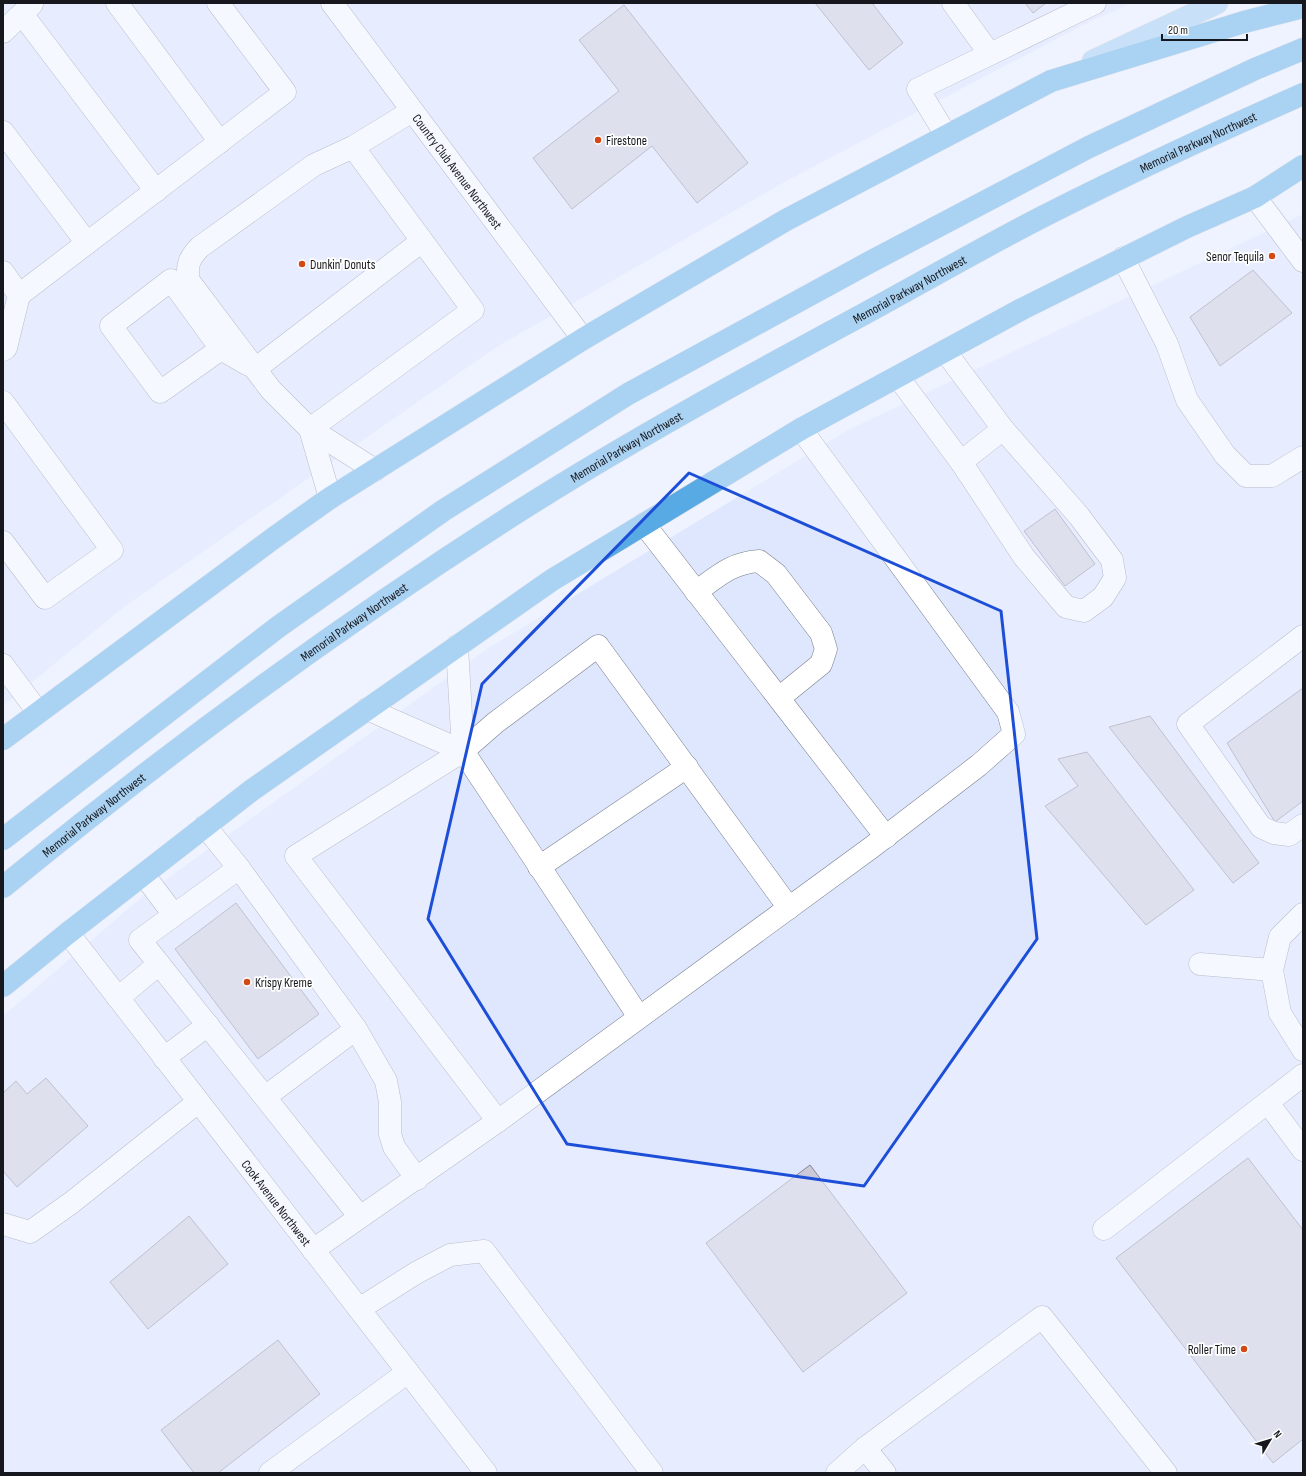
<svg xmlns="http://www.w3.org/2000/svg" width="1306" height="1476" font-family="'Sofia Sans Condensed',sans-serif">
	<rect width="100%" height="100%" fill="#eef3ff"/>
	<g fill="#dee7fd">
		<polygon points="3,3 1131,3 1081,26 788,180 495,348 124,607 3,706"/>
		<polygon points="1303,214 1303,1473 3,1473 3,1016 142,897 487,649 848,430"/>
	</g>
	<g fill="#ccc9d9" stroke="#878593">
		<polygon points="815,3 872,3 903,43 869,70"/>
		<polygon points="1025,3 1046,3 1033,13"/>
		<polygon points="624,5 748,163 697,203 652,146 572,209 533,158 619,91 579,40"/>
		<polygon points="1253,270 1292,313 1220,366 1190,317"/>
		<polygon points="1055,509 1095,564 1065,586 1024,531"/>
		<polygon points="1303,688 1303,801 1275,822 1227,743"/>
		<polygon points="1150,716 1259,863 1233,883 1109,727"/>
		<polygon points="1087,752 1194,890 1146,925 1045,806 1078,786 1058,759"/>
		<polygon points="236,903 319,1014 258,1059 175,949"/>
		<polygon points="46,1078 88,1126 17,1187 3,1171 3,1093 16,1081 27,1094"/>
		<polygon points="1248,1158 1303,1230 1303,1439 1273,1463 1116,1258"/>
		<polygon points="810,1165 907,1293 803,1372 706,1243"/>
		<polygon points="189,1216 228,1264 148,1329 110,1282"/>
		<polygon points="278,1340 320,1394 218,1473 194,1473 161,1430"/>
	</g>
	<g fill="none" stroke-linecap="round" stroke-linejoin="round">
		<g stroke="#797f8d" stroke-width="23">
			<g id="minor">
				<polyline points="117,3 220,142"/>
				<path id="s1" d="M 332,3 L 583,339"/>
				<polyline points="953,3 990,54"/>
				<polyline points="22,14 156,191"/>
				<polyline points="3,32 32,4"/>
				<polyline points="3,132 87,243"/>
				<polyline points="946,135 918,89 1095,3"/>
				<polyline points="1255,197 1303,261"/>
				<polyline points="1123,258 1167,344 1187,400 1225,455 1246,476 1272,476 1303,457"/>
				<polyline points="3,272 19,295 6,348 3,350"/>
				<polyline points="19,295 285,92 218,3"/>
				<polyline points="221,349 171,280 111,326 160,392 221,349 247,364"/>
				<polyline points="255,369 422,241"/>
				<polyline points="898,377 961,462 1024,557 1066,607 1084,611 1103,597 1115,578 1112,560 1079,516 1003,429 945,351"/>
				<polyline points="3,402 112,550 45,598 3,542"/>
				<polyline points="310,429 473,310 353,147"/>
				<polyline points="310,429 330,498"/>
				<polyline points="961,462 1003,429"/>
				<path d="M 375,470 L 310,429 L 271,390 L 189,281 C 186,266 189,258 200,247 L 314,165 L 353,147 L 412,111"/>
				<polyline points="644,524 886,837"/>
				<path d="M 696,592 C 718,576 731,563 759,561 L 776,574 L 821,633 L 826,649 L 821,664 L 779,698"/>
				<polyline points="1303,636 1188,724 1261,827 1274,833 1289,835 1303,825"/>
				<polyline points="457,646 463,751 639,1017"/>
				<polyline points="3,665 38,712"/>
				<polyline points="367,709 463,751"/>
				<polyline points="205,826 239,868 140,940 360,1217"/>
				<polyline points="539,867 687,767"/>
				<polyline points="239,868 356,1029 386,1081 390,1102 390,1134 394,1147 417,1179"/>
				<polyline points="144,875 174,915"/>
				<polyline points="1303,914 1280,937 1272,970 1280,1013 1303,1050"/>
				<path id="s2" d="M 68,933 L 486,1473"/>
				<polyline points="1200,964 1272,970"/>
				<polyline points="118,998 159,964"/>
				<polyline points="164,1058 208,1025"/>
				<polyline points="265,1097 356,1029"/>
				<polyline points="1268,1103 1303,1150"/>
				<polyline points="498,1121 296,856 463,751 495,723 598,646 789,908"/>
				<polyline points="3,1224 30,1232 71,1203 198,1102"/>
				<polyline points="1104,1229 1303,1075"/>
				<polyline points="313,1250 498,1121 872,847 979,765 1014,734 1008,712 801,429"/>
				<polyline points="359,1309 416,1273 450,1255 484,1251 652,1473"/>
				<polyline points="865,1448 885,1473"/>
				<polyline points="270,1473 408,1372"/>
				<polyline points="837,1473 865,1448 1042,1317 1166,1473"/>
			</g>
		</g>
		<g stroke="#d5d5d6" stroke-width="23">
			<polyline id="major" points="1093,61 1217,3"/>
		</g>
		<g stroke="#d5d5d6" stroke-width="23">
			<g id="highway">
				<polyline points="3,739 275,537 330,498 583,339 786,220 1051,81 1244,22 1303,7"/>
				<polyline points="3,839 278,627 444,510 628,394 870,262 1089,147 1255,69 1303,49"/>
				<path id="s3" d="M 3,887 C 169,751 343,623 524,508 C 635,438 749,376 864,314 C 925,281 985,246 1046,215 C 1131,172 1217,132 1303,94"/>
				<polyline points="3,986 68,933 252,790 552,580 801,429 1022,309 1187,227 1255,197 1303,166"/>
			</g>
		</g>
		<use href="#minor" stroke="#fff" stroke-width="22"/>
		<use href="#major" stroke="#9bccef" stroke-width="22"/>
		<use href="#highway" stroke="#58aae4" stroke-width="22"/>
	</g>
	<path d="M0 0H1306V1476H0ZM 689,473 L 1001,611 L 1037,939 L 864,1186 L 567,1144 L 428,919 L 482,684 Z" fill="#eef3ff" fill-opacity=".55" fill-rule="evenodd"/>
	<path fill="none" stroke="#1d4ed8" stroke-width="3" stroke-linejoin="round" d="M 689,473 L 1001,611 L 1037,939 L 864,1186 L 567,1144 L 428,919 L 482,684 Z"/>
	<g fill="#d14a15" stroke="#fff" stroke-width="1.5">
		<circle cx="598" cy="140" r="4"/>
		<circle cx="1272" cy="256" r="4"/>
		<circle cx="302" cy="264" r="4"/>
		<circle cx="247" cy="982" r="4"/>
		<circle cx="1244" cy="1349" r="4"/>
	</g>
	<g text-anchor="middle" stroke-width="3.5" stroke-linejoin="round" paint-order="stroke">
		<g font-size="13" fill="#16181d" stroke="#fff" text-anchor="start">
			<text x="606" y="145">Firestone</text>
			<text x="1264" y="261" text-anchor="end">Senor Tequila</text>
			<text x="310" y="269">Dunkin' Donuts</text>
			<text x="255" y="987">Krispy Kreme</text>
			<text x="1236" y="1354" text-anchor="end">Roller Time</text>
		</g>
		<g font-size="13" fill="#16181d" stroke="#fff">
			<text dy="5" stroke="none"><textPath href="#s3" startOffset="1412">Memorial Parkway Northwest</textPath></text>
			<text dy="5" stroke="none"><textPath href="#s1" startOffset="210">Country Club Avenue Northwest</textPath></text>
			<text dy="5" stroke="none"><textPath href="#s3" startOffset="1088">Memorial Parkway Northwest</textPath></text>
			<text dy="5" stroke="none"><textPath href="#s3" startOffset="764">Memorial Parkway Northwest</textPath></text>
			<text dy="5" stroke="none"><textPath href="#s3" startOffset="440">Memorial Parkway Northwest</textPath></text>
			<text dy="5" stroke="none"><textPath href="#s3" startOffset="116">Memorial Parkway Northwest</textPath></text>
			<text dy="5" stroke="none"><textPath href="#s2" startOffset="341">Cook Avenue Northwest</textPath></text>
		</g>
	</g>
	<rect width="1306" height="1476" fill="none" stroke="#16181d" stroke-width="8"/>
	<g transform="translate(1270 1440) rotate(52)" stroke="#ffffff" stroke-width="3" paint-order="stroke">
	<path d="M0-3L7 15L0 10L-7 15Z" fill="#16181d"/>
	<text y="-6" font-size="11" font-weight="bold" text-anchor="middle" fill="#16181d">N</text>
	</g>
	<path d="M1162 34v6h85v-6" fill="none" stroke="#16181d" stroke-width="2"/>
	<text x="1168" y="34" font-size="12" fill="#16181d" stroke="#ffffff" stroke-width="3" paint-order="stroke">20 m</text>
</svg>
